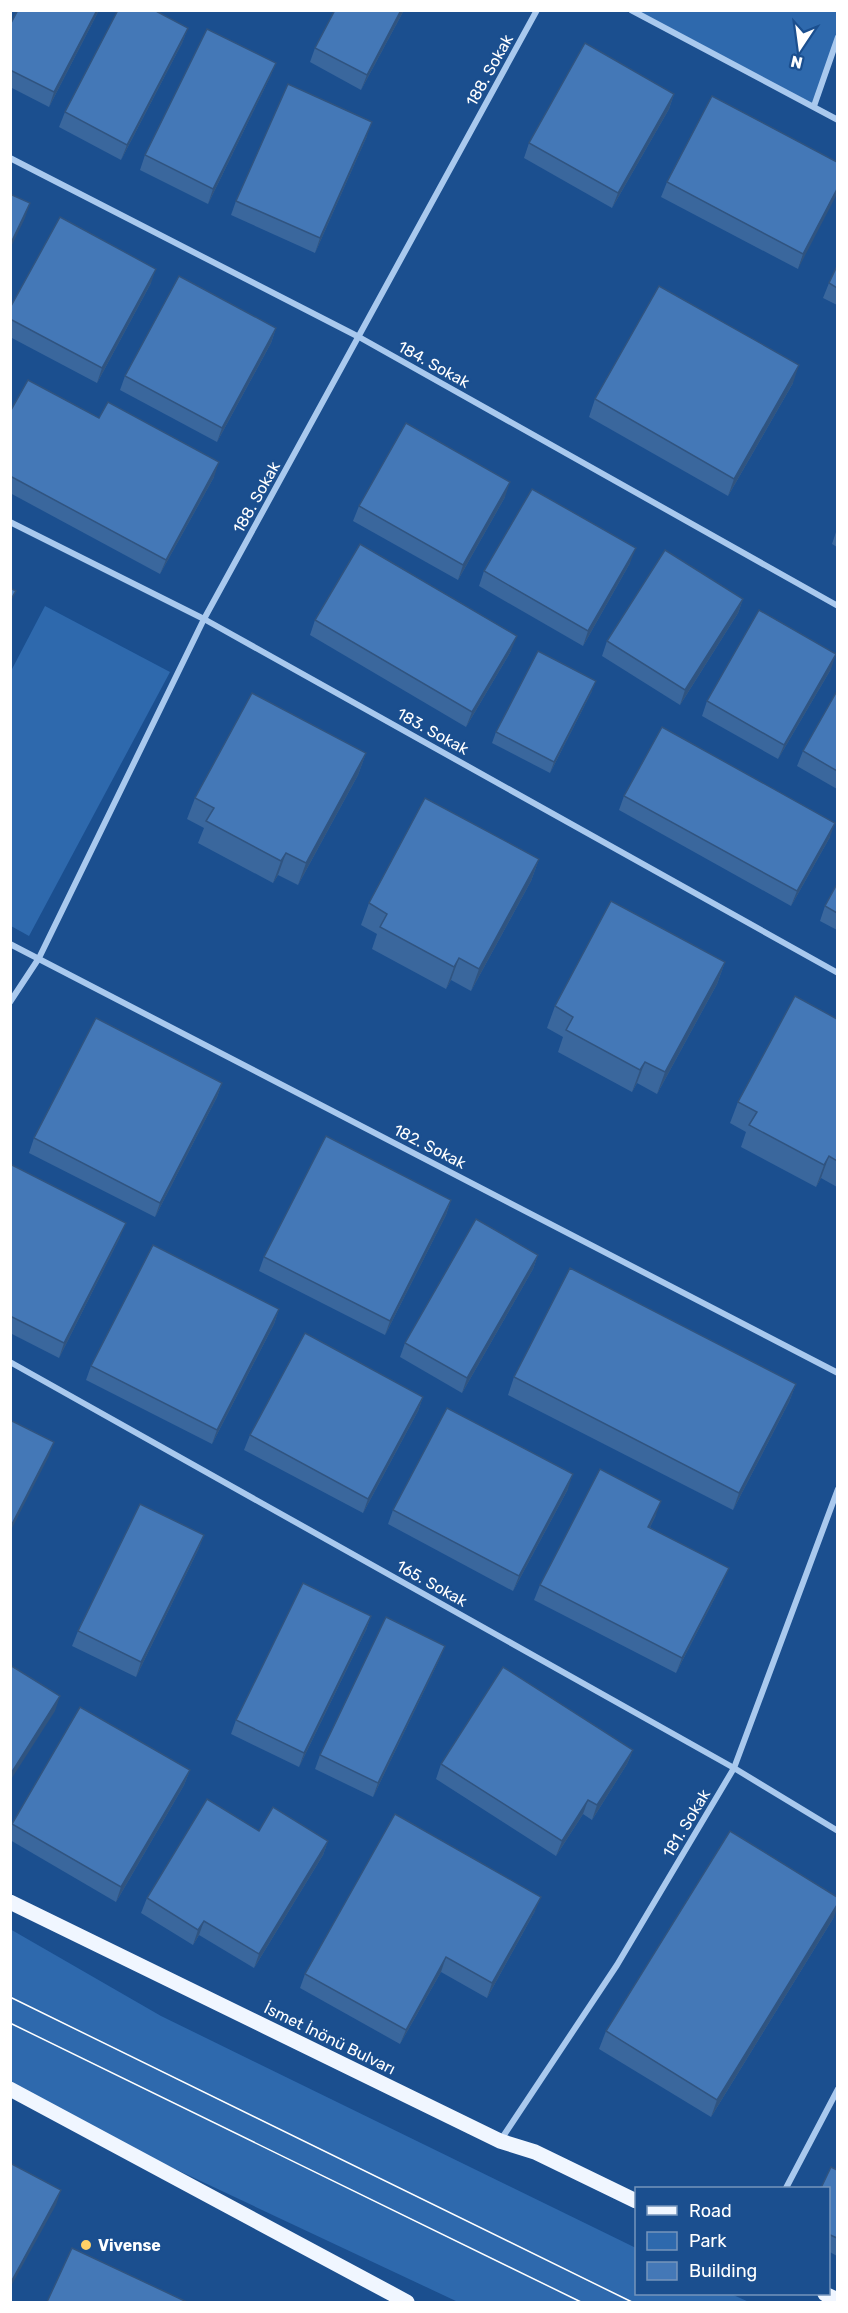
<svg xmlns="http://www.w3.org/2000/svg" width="848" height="2313" font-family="Rubik,sans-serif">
	<rect width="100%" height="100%" fill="#1b4f8f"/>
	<g fill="#2e69ad">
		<polygon points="631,11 837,11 837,37 814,106"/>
		<polygon points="45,606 170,672 29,936 11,926 11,671"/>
		<polygon points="10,1929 161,2016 636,2248 636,2294 731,2294 749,2302 458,2302 11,2092"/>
	</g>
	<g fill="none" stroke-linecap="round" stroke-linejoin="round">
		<g stroke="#a9c9ee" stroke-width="6">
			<polyline points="631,10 838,120"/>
			<polyline points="814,106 838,37"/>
			<polyline points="10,158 359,337 838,606"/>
			<polyline points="10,522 204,619 838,973"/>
			<polyline points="10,944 838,1373"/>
			<polyline points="10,1002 39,958 204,619 537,10"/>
			<polyline points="10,1362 734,1768 838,1831"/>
			<polyline points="500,2141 617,1965 734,1768 838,1489"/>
			<polyline points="786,2188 838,2089"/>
		</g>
		<g stroke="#f0f6ff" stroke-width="15">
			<polyline points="10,1902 500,2141 535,2152 636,2201"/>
			<polyline points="10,2089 407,2302"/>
			<polyline points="825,2294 838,2300"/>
		</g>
		<g stroke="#fff" stroke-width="1.5">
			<polyline points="10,1997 632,2302"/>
			<polyline points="10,2023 581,2302"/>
		</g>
	</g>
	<g fill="#3a679d">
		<polygon points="99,10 49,107 10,87 10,25"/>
		<polygon points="404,10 361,90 310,62 315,48"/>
		<polygon points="188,28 182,43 121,160 59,127 65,112"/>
		<polygon points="276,63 270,77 208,204 140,170 145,155"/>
		<polygon points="674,94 669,109 612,208 524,158 529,143"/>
		<polygon points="367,136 315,253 231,215 236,201"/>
		<polygon points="837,162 798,269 661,197 667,182"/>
		<polygon points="837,266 837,305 823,298 829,283"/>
		<polygon points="151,283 97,383 10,337 10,308"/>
		<polygon points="276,328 271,343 217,442 120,390 125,376"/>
		<polygon points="793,383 728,496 589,417 595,399"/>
		<polygon points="10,412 214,477 160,574 10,493"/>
		<polygon points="505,497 458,580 353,521 359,506"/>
		<polygon points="837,529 837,547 832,544"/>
		<polygon points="630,563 583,646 479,586 484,571"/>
		<polygon points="743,599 738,613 680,705 602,656 607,641"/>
		<polygon points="315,620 511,651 466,727 310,635"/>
		<polygon points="831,669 778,759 702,716 707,701"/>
		<polygon points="592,691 550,773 492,743 496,732"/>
		<polygon points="837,691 837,789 797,766 803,751"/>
		<polygon points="366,753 358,775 298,885 278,875 273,883 198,843 204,828 187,819 195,798"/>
		<polygon points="624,796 830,837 791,906 619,810"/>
		<polygon points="539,859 531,881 471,991 451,980 446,989 372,949 377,934 361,925 369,903"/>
		<polygon points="837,884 837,930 820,921 825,906"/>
		<polygon points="725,962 717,984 657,1094 637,1083 632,1092 558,1052 563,1037 547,1028 555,1006"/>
		<polygon points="837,1019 837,1187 821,1178 816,1187 741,1147 746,1132 730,1123 738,1102"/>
		<polygon points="222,1083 217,1097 155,1217 29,1153 34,1138"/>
		<polygon points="10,1164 120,1237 59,1358 10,1333"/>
		<polygon points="451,1200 446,1215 385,1335 259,1271 264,1257"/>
		<polygon points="538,1255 533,1269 462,1393 400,1357 405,1343"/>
		<polygon points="279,1309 274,1324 212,1444 86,1380 91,1366"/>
		<polygon points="514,1377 796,1384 789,1402 733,1510 508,1395"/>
		<polygon points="423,1397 418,1411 363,1513 244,1450 250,1435"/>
		<polygon points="568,1489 513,1591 388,1524 393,1510"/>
		<polygon points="656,1515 650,1527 723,1582 676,1673 534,1600 540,1585"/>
		<polygon points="204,1535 198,1550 136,1677 72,1646 78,1631"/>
		<polygon points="371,1616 366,1630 299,1767 231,1734 236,1720"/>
		<polygon points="445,1646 439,1660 373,1797 315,1769 320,1755"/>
		<polygon points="633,1750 627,1764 592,1820 583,1814 556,1856 436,1779 441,1764"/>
		<polygon points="190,1770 184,1785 116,1902 10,1840 10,1827 12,1824"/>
		<polygon points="259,1831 328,1841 323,1855 254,1968 199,1935 193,1945 141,1913 147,1898"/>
		<polygon points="535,1911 487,1998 441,1972 400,2044 300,1988 305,1974"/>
		<polygon points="834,1917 711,2117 599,2049 606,2031"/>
		<polygon points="837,2170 837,2256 828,2251 828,2188"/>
	</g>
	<g fill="#305480">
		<polygon points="97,10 99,10 49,107 54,92"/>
		<polygon points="401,10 404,10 361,90 367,75"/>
		<polygon points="188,28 182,43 121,160 127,145"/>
		<polygon points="276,63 270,77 208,204 213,189"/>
		<polygon points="674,94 669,109 612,208 618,193"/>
		<polygon points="372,122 367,136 315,253 320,238"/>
		<polygon points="837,189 837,194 798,269 803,254"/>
		<polygon points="30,203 25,218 10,249 10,245"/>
		<polygon points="156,269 151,283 97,383 102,368"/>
		<polygon points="276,328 271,343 217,442 222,428"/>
		<polygon points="799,365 793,383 728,496 734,479"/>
		<polygon points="219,462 214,477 160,574 166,560"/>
		<polygon points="510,482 505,497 458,580 463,565"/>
		<polygon points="636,548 630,563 583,646 588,631"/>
		<polygon points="743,599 738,613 680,705 685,690"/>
		<polygon points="517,636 511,651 466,727 472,712"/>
		<polygon points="836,654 831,669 778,759 784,745"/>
		<polygon points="596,681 592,691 550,773 554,762"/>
		<polygon points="366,753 358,775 298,885 306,863"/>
		<polygon points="835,823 830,837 791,906 797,891"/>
		<polygon points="286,853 278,875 273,883 281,861"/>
		<polygon points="539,859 531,881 471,991 479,969"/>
		<polygon points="459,958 451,980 446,989 454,967"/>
		<polygon points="725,962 717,984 657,1094 665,1072"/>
		<polygon points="645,1062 637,1083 632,1092 640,1070"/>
		<polygon points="222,1083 217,1097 155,1217 160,1203"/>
		<polygon points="829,1156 821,1178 816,1187 824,1165"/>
		<polygon points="451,1200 446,1215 385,1335 390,1321"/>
		<polygon points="126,1223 120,1237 59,1358 64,1343"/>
		<polygon points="538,1255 533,1269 462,1393 467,1378"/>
		<polygon points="279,1309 274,1324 212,1444 217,1430"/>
		<polygon points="796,1384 789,1402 733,1510 739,1493"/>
		<polygon points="423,1397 418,1411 363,1513 368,1499"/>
		<polygon points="54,1442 49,1456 10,1532 10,1528"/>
		<polygon points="573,1474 568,1489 513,1591 519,1576"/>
		<polygon points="661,1501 656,1515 643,1541 648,1527"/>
		<polygon points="204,1535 198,1550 136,1677 141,1662"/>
		<polygon points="729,1568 723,1582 676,1673 682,1658"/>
		<polygon points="371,1616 366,1630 299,1767 304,1753"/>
		<polygon points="445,1646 439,1660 373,1797 378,1783"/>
		<polygon points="60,1696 55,1711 10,1781 10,1775"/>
		<polygon points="633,1750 627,1764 592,1820 597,1805"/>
		<polygon points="190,1770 184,1785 116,1902 121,1887"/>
		<polygon points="588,1800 583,1814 556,1856 562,1841"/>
		<polygon points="328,1841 323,1855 254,1968 259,1954"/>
		<polygon points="541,1897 535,1911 487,1998 492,1983"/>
		<polygon points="837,1905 837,1908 834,1917 711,2117 717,2100"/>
		<polygon points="204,1921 199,1935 193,1945 198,1930"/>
		<polygon points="446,1957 441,1972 400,2044 406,2030"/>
		<polygon points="61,2190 56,2205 10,2288 10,2284"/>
	</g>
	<g fill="#4478b7" stroke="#305480" stroke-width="1.5">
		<polygon points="18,10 97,10 54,92 10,70 10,25"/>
		<polygon points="118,10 154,10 188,28 127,145 65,112"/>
		<polygon points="335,10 401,10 367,75 315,48"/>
		<polygon points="207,29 276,63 213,189 145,155"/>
		<polygon points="585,43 674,94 618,193 529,143"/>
		<polygon points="288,84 372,122 320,238 236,201"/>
		<polygon points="712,96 837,162 837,189 803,254 667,182"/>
		<polygon points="10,194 30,203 10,245"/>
		<polygon points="60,217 156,269 102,368 10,319 10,308"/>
		<polygon points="837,266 837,288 829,283"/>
		<polygon points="179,276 276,328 222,428 125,376"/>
		<polygon points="659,286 799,365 734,479 595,399"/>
		<polygon points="28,380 99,418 108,402 219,462 166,560 10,476 10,412"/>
		<polygon points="406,423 510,482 463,565 359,506"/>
		<polygon points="532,489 636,548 588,631 484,571"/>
		<polygon points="360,544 517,636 472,712 315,620"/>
		<polygon points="665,550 743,599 685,690 607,641"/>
		<polygon points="10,588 16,591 10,601"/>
		<polygon points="759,610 836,654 784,745 707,701"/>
		<polygon points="538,651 596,681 554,762 496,732"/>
		<polygon points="837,691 837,771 803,751"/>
		<polygon points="252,693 366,753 306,863 286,853 281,861 206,821 214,808 195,798"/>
		<polygon points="662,727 835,823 797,891 624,796"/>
		<polygon points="425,798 539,859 479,969 459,958 454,967 380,927 387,914 369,903"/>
		<polygon points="837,884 837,913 825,906"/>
		<polygon points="611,901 725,962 665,1072 645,1062 640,1070 566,1030 573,1017 555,1006"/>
		<polygon points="795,996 837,1019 837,1161 829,1156 824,1165 749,1125 757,1112 738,1102"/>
		<polygon points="96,1018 222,1083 160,1203 34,1138"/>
		<polygon points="326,1136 451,1200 390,1321 264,1257"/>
		<polygon points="10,1164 126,1223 64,1343 10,1316"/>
		<polygon points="476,1219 538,1255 467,1378 405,1343"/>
		<polygon points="153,1245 279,1309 217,1430 91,1366"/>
		<polygon points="570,1268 796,1384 739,1493 514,1377"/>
		<polygon points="305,1333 423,1397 368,1499 250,1435"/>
		<polygon points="447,1408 573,1474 519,1576 393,1510"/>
		<polygon points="10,1420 54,1442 10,1528"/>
		<polygon points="600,1469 661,1501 648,1527 729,1568 682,1658 540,1585"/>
		<polygon points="140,1504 204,1535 141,1662 78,1631"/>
		<polygon points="303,1583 371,1616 304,1753 236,1720"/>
		<polygon points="386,1617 445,1646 378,1783 320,1755"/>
		<polygon points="10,1665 60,1696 10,1775"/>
		<polygon points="503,1667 633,1750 597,1805 588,1800 562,1841 441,1764"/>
		<polygon points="80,1707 190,1770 121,1887 12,1824"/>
		<polygon points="207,1799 259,1831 273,1807 328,1841 259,1954 204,1921 198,1930 147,1898"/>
		<polygon points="395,1814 541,1897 492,1983 446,1957 406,2030 305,1974"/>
		<polygon points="730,1831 837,1897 837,1905 717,2100 606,2031"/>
		<polygon points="10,2163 61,2190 10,2284"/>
		<polygon points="831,2167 837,2170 837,2238 828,2234 828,2188 821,2188"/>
		<polygon points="72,2248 187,2302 47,2302"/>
	</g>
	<circle fill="#ffd166" stroke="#1b4f8f" stroke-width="2" cx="86" cy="2245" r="6"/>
	<g text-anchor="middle" stroke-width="4.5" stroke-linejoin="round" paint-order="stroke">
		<g font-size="16" fill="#fff" stroke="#1b4f8f">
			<text transform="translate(489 70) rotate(-61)" y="6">188. Sokak</text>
			<text transform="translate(434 364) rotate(29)" y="6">184. Sokak</text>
			<text transform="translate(256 497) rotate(-61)" y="6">188. Sokak</text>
			<text transform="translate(433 731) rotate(29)" y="6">183. Sokak</text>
			<text transform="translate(430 1146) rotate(27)" y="6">182. Sokak</text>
			<text transform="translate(432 1583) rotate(29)" y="6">165. Sokak</text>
			<text transform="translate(686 1823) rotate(-59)" y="6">181. Sokak</text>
			<text transform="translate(330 2038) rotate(26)" y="6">İsmet İnönü Bulvarı</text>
		</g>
		<g font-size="16" font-weight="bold" fill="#fff" stroke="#1b4f8f" text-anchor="start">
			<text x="98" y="2251">Vivense</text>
		</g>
	</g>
	<rect width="848" height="2313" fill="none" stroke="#ffffff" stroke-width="24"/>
	<rect x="635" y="2187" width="195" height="108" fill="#1b4f8f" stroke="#7695bc" stroke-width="1.5"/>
	<rect x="647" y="2206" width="30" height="9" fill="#f0f6ff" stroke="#7695bc" stroke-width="1.5"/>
	<text x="689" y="2217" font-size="18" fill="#ffffff">Road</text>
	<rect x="647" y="2232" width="30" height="18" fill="#2e69ad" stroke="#7695bc" stroke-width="1.5"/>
	<text x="689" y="2247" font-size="18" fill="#ffffff">Park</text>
	<rect x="647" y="2262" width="30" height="18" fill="#4478b7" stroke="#7695bc" stroke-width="1.5"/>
	<text x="689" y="2277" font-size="18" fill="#ffffff">Building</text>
	<g transform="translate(800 48) rotate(193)" stroke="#1b4f8f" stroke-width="4.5" paint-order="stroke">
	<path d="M0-4.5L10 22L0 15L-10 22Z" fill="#ffffff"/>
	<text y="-9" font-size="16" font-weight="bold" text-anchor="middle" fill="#ffffff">N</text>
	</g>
</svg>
